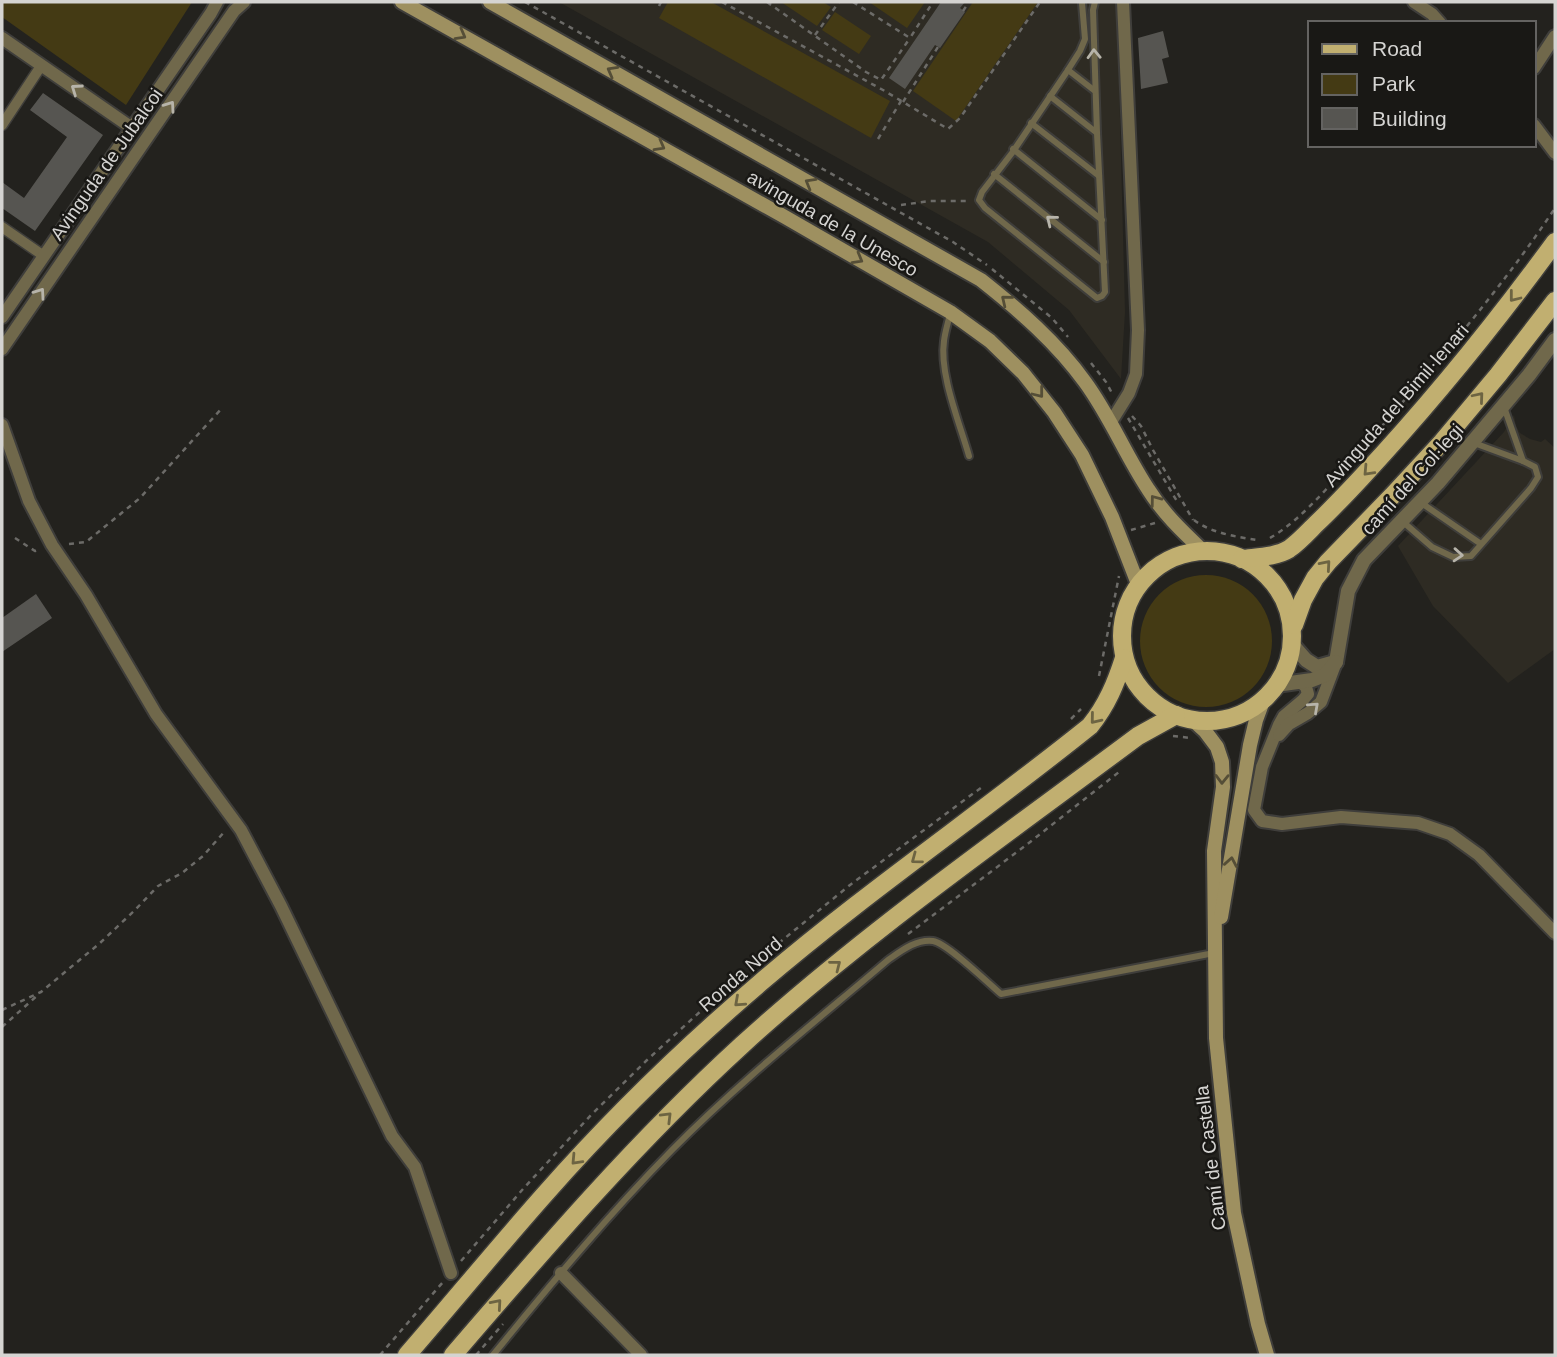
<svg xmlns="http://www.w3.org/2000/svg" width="1557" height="1357" font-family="Arial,sans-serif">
	<rect width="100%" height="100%" fill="#23221e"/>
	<g fill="#2e2b23">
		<polygon points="559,2 1117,2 1125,312 1121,379 1069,310 988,242"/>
		<polygon points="1514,415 1516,426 1520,433 1530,439 1541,442 1545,439 1555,448 1555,649 1508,683 1433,606 1398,546 1504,432"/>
	</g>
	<g fill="#443a14">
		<polygon points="2,2 192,2 126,105 2,17"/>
		<polygon points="668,2 711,2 890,101 871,138 659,18"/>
		<polygon points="781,2 823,2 831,7 817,26"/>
		<polygon points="869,2 925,2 907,28"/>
		<polygon points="973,2 1038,2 956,121 913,91"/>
		<polygon points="835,12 871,36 859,54 822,30"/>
		<circle cx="1206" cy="641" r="66"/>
	</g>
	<g fill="#565551">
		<polygon points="941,2 965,2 960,8 965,12 940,48 935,45 905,89 889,78"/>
		<polygon points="1163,31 1169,57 1162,59 1168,83 1141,89 1138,38"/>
		<polygon points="43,93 103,135 35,231 2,208 2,182 24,198 67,137 30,110"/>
		<polygon points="36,594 52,618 2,652 2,618"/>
	</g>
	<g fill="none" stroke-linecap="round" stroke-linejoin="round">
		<g stroke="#3f3e3b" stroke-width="10">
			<g id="service">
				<polyline points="1082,3 1085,39 1080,51 1066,73 1012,153 982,192 979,200 985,208 1097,298 1102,296 1105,292 1097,133 1093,10 1095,2"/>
				<polyline points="1068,70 1095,91"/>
				<polyline points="1050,96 1097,133"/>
				<polyline points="1031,123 1099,176"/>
				<polyline points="1013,149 1102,220"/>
				<polyline points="994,174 1104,262"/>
				<path d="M 950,314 C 948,323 945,332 944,341 C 939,374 960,424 969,456"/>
				<polyline points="1504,407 1523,461"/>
				<polyline points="1420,502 1481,544"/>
				<polyline points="1402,521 1432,547 1453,557 1471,556 1531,488 1538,477 1535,467 1523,461 1474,443"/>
				<path d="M 493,1355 C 550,1285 608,1215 672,1150 C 739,1082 815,1022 888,960 C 901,951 916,939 933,941 C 947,943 988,983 1001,994 L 1214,953"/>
			</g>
		</g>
		<g stroke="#3f3e3b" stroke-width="13">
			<g id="pedestrian">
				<polyline points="2,125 41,66"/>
				<polyline points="2,227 44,256"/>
			</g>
		</g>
		<g stroke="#3f3e3b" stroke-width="16">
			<g id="minor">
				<polyline points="1414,2 1432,14 1440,23"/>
				<polyline points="2,38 132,128"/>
				<polyline points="1534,68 1555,36"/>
				<polyline points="1534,125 1555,153"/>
				<polyline points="2,317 211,13 217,2"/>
				<polyline points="2,349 234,11 244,2"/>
				<polyline points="1111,422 1129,393 1136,374 1138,330 1123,2"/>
				<polyline points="2,425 29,501 52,545 86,595 156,714 241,830 281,906 392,1136 415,1167 451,1273"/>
				<polyline points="1299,681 1306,687 1308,694 1303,700 1284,716 1279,725 1262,767 1254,810 1262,821 1282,824 1341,817 1418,823 1450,834 1479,855 1555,933"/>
				<polyline points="1279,735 1289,724 1308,713 1321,702 1335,665"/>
				<polyline points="561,1273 641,1355"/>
			</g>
		</g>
		<g stroke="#3f3e3b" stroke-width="18">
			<g id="tertiary">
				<polyline points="1292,644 1306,660 1317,667 1335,662"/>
				<polyline points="1336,662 1348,591 1364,560 1438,483 1529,375 1555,340"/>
				<polyline points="1276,685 1312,680 1325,675 1336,662"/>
			</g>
		</g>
		<g stroke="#3f3e3b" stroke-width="18">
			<g id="secondary">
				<polyline points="402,2 785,217 950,312 990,341 1023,373 1054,412 1082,455 1112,517 1138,584"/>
				<path d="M 490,2 L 981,280 C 1019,310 1057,343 1085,382 C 1110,416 1125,454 1148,489 C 1163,513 1182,531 1202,550"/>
				<polyline points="1194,721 1205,731 1217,747 1222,762 1223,787 1214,851 1216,1038 1234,1213 1258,1324 1267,1355"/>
				<polyline points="1221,917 1250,745 1256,720 1263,701"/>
			</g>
		</g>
		<g stroke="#3f3e3b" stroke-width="21">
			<g id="primary">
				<circle cx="1207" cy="636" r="85"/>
				<path d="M 1242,559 C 1257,557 1276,557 1289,549 C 1299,542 1308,532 1316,524 C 1332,509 1347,493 1361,478 C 1431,403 1495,324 1555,242"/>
				<polyline points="1294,625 1303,600 1315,578 1328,562 1392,496 1442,442 1498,375 1555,301"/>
				<path d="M 407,1355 C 453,1302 498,1247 545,1194 C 611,1119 684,1048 760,983 C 866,892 982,813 1090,726 C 1107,705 1116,683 1124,658"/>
				<path d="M 453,1355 C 545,1248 637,1141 742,1045 C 865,933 1004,836 1138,736 L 1176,715"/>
			</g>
		</g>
		<g stroke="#6c6b68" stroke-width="2.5" stroke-dasharray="5 5" stroke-linecap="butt">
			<polyline points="525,2 953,242 987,265"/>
			<polyline points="722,2 883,90 948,129 960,118 1040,2"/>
			<polyline points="767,2 866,72 881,80 910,38"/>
			<polyline points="853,2 910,38 933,2"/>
			<polyline points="659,6 661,2"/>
			<polyline points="963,11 969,2"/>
			<polyline points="815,35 839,2"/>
			<polyline points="903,102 938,47"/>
			<polyline points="878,139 901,101"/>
			<polyline points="901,205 930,201 970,201"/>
			<polyline points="992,269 1052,318 1068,337"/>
			<polyline points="1091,363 1106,382 1113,395"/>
			<polyline points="1132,416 1141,426 1153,450 1193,520"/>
			<polyline points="1128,418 1178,503"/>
			<path d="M 1194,520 C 1211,533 1237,537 1257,540"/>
			<polyline points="1131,530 1155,523"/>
			<polyline points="15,538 35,551 39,550"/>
			<path d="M 1270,538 C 1305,518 1342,471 1369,441 C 1434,366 1500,291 1555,208"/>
			<polyline points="69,544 86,542 140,498 223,407"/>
			<polyline points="1099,676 1119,576"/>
			<polyline points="1071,719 1081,709"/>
			<polyline points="1173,736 1191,738"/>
			<polyline points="908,934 1025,846 1119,772"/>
			<polyline points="2,1010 41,992 100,943 134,911 158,886 182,873 203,856 225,831"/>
			<polyline points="2,1027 39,994"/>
			<polyline points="461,1261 523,1189 591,1115 647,1060 747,969 850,885 982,787"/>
			<polyline points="380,1355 443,1282"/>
			<polyline points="476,1355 503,1324"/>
		</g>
		<use href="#service" stroke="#70684b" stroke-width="6"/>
		<use href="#pedestrian" stroke="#70684b" stroke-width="10"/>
		<use href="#minor" stroke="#70684b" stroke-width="12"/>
		<use href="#tertiary" stroke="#70684b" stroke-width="14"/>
		<use href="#secondary" stroke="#9e9060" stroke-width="14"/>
		<use href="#primary" stroke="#c1af70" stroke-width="18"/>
	</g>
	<defs><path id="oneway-chevron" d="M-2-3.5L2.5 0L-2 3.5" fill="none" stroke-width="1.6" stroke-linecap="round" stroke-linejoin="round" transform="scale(1.75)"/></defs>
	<g stroke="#554e37">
		<use href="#oneway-chevron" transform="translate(461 35) rotate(29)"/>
		<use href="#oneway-chevron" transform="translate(612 71) rotate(-151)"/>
		<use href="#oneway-chevron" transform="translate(660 146) rotate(29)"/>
		<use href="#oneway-chevron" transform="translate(810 183) rotate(-150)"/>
		<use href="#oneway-chevron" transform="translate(858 259) rotate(30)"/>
		<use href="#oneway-chevron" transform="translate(1006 300) rotate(-141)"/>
		<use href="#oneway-chevron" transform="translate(1039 393) rotate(52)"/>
		<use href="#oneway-chevron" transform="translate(1155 500) rotate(-127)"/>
		<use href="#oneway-chevron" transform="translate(1222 779) rotate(91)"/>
		<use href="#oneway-chevron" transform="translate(1231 862) rotate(-80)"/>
	</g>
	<g stroke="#b7b4aa">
		<use href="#oneway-chevron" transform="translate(1094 54) rotate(-92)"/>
		<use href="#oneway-chevron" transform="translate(76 89) rotate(-145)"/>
		<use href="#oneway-chevron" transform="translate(170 106) rotate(-55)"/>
		<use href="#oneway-chevron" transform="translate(1051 220) rotate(-141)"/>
		<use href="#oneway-chevron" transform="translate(40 293) rotate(-55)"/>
		<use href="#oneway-chevron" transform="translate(1458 555) rotate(4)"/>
		<use href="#oneway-chevron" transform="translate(1314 707) rotate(-42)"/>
	</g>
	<g stroke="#6d6442">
		<use href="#oneway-chevron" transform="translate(1514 297) rotate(128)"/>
		<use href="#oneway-chevron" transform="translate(1479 397) rotate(-50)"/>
		<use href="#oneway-chevron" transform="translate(1368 471) rotate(133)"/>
		<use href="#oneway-chevron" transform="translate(1326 565) rotate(-49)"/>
		<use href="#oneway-chevron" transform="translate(1095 719) rotate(129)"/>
		<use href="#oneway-chevron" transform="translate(916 859) rotate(143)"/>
		<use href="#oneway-chevron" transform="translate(836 965) rotate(-38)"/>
		<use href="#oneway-chevron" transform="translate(739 1002) rotate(138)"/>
		<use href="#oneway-chevron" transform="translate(667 1117) rotate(-45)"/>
		<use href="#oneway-chevron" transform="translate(576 1160) rotate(133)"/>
		<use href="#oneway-chevron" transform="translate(497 1304) rotate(-49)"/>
	</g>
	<g text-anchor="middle" stroke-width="5" stroke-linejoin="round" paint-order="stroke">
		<g font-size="19" fill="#d5d4d2" stroke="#191815">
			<text transform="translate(106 164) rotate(-55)" y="7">Avinguda de Jubalcoi</text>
			<text transform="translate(833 223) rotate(30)" y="7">avinguda de la Unesco</text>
			<text transform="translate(1396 405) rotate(-49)" y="7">Avinguda del Bimil·lenari</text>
			<text transform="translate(1412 479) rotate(-48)" y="7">camí del Col·legi</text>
			<text transform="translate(740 974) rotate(-41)" y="7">Ronda Nord</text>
			<text transform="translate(1210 1158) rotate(-97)" y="7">Camí de Castella</text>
		</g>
	</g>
	<rect width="1557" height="1357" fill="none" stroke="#d5d4d2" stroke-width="7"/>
	<rect x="1308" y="21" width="228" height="126" fill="#191815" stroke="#646361" stroke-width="2"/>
	<rect x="1322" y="44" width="35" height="10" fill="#c1af70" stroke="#646361" stroke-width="2"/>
	<text x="1372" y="56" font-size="21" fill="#d5d4d2">Road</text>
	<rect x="1322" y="74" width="35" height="21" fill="#443a14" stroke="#646361" stroke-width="2"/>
	<text x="1372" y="91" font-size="21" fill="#d5d4d2">Park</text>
	<rect x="1322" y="108" width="35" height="21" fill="#565551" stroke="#646361" stroke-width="2"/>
	<text x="1372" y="126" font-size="21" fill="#d5d4d2">Building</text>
</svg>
